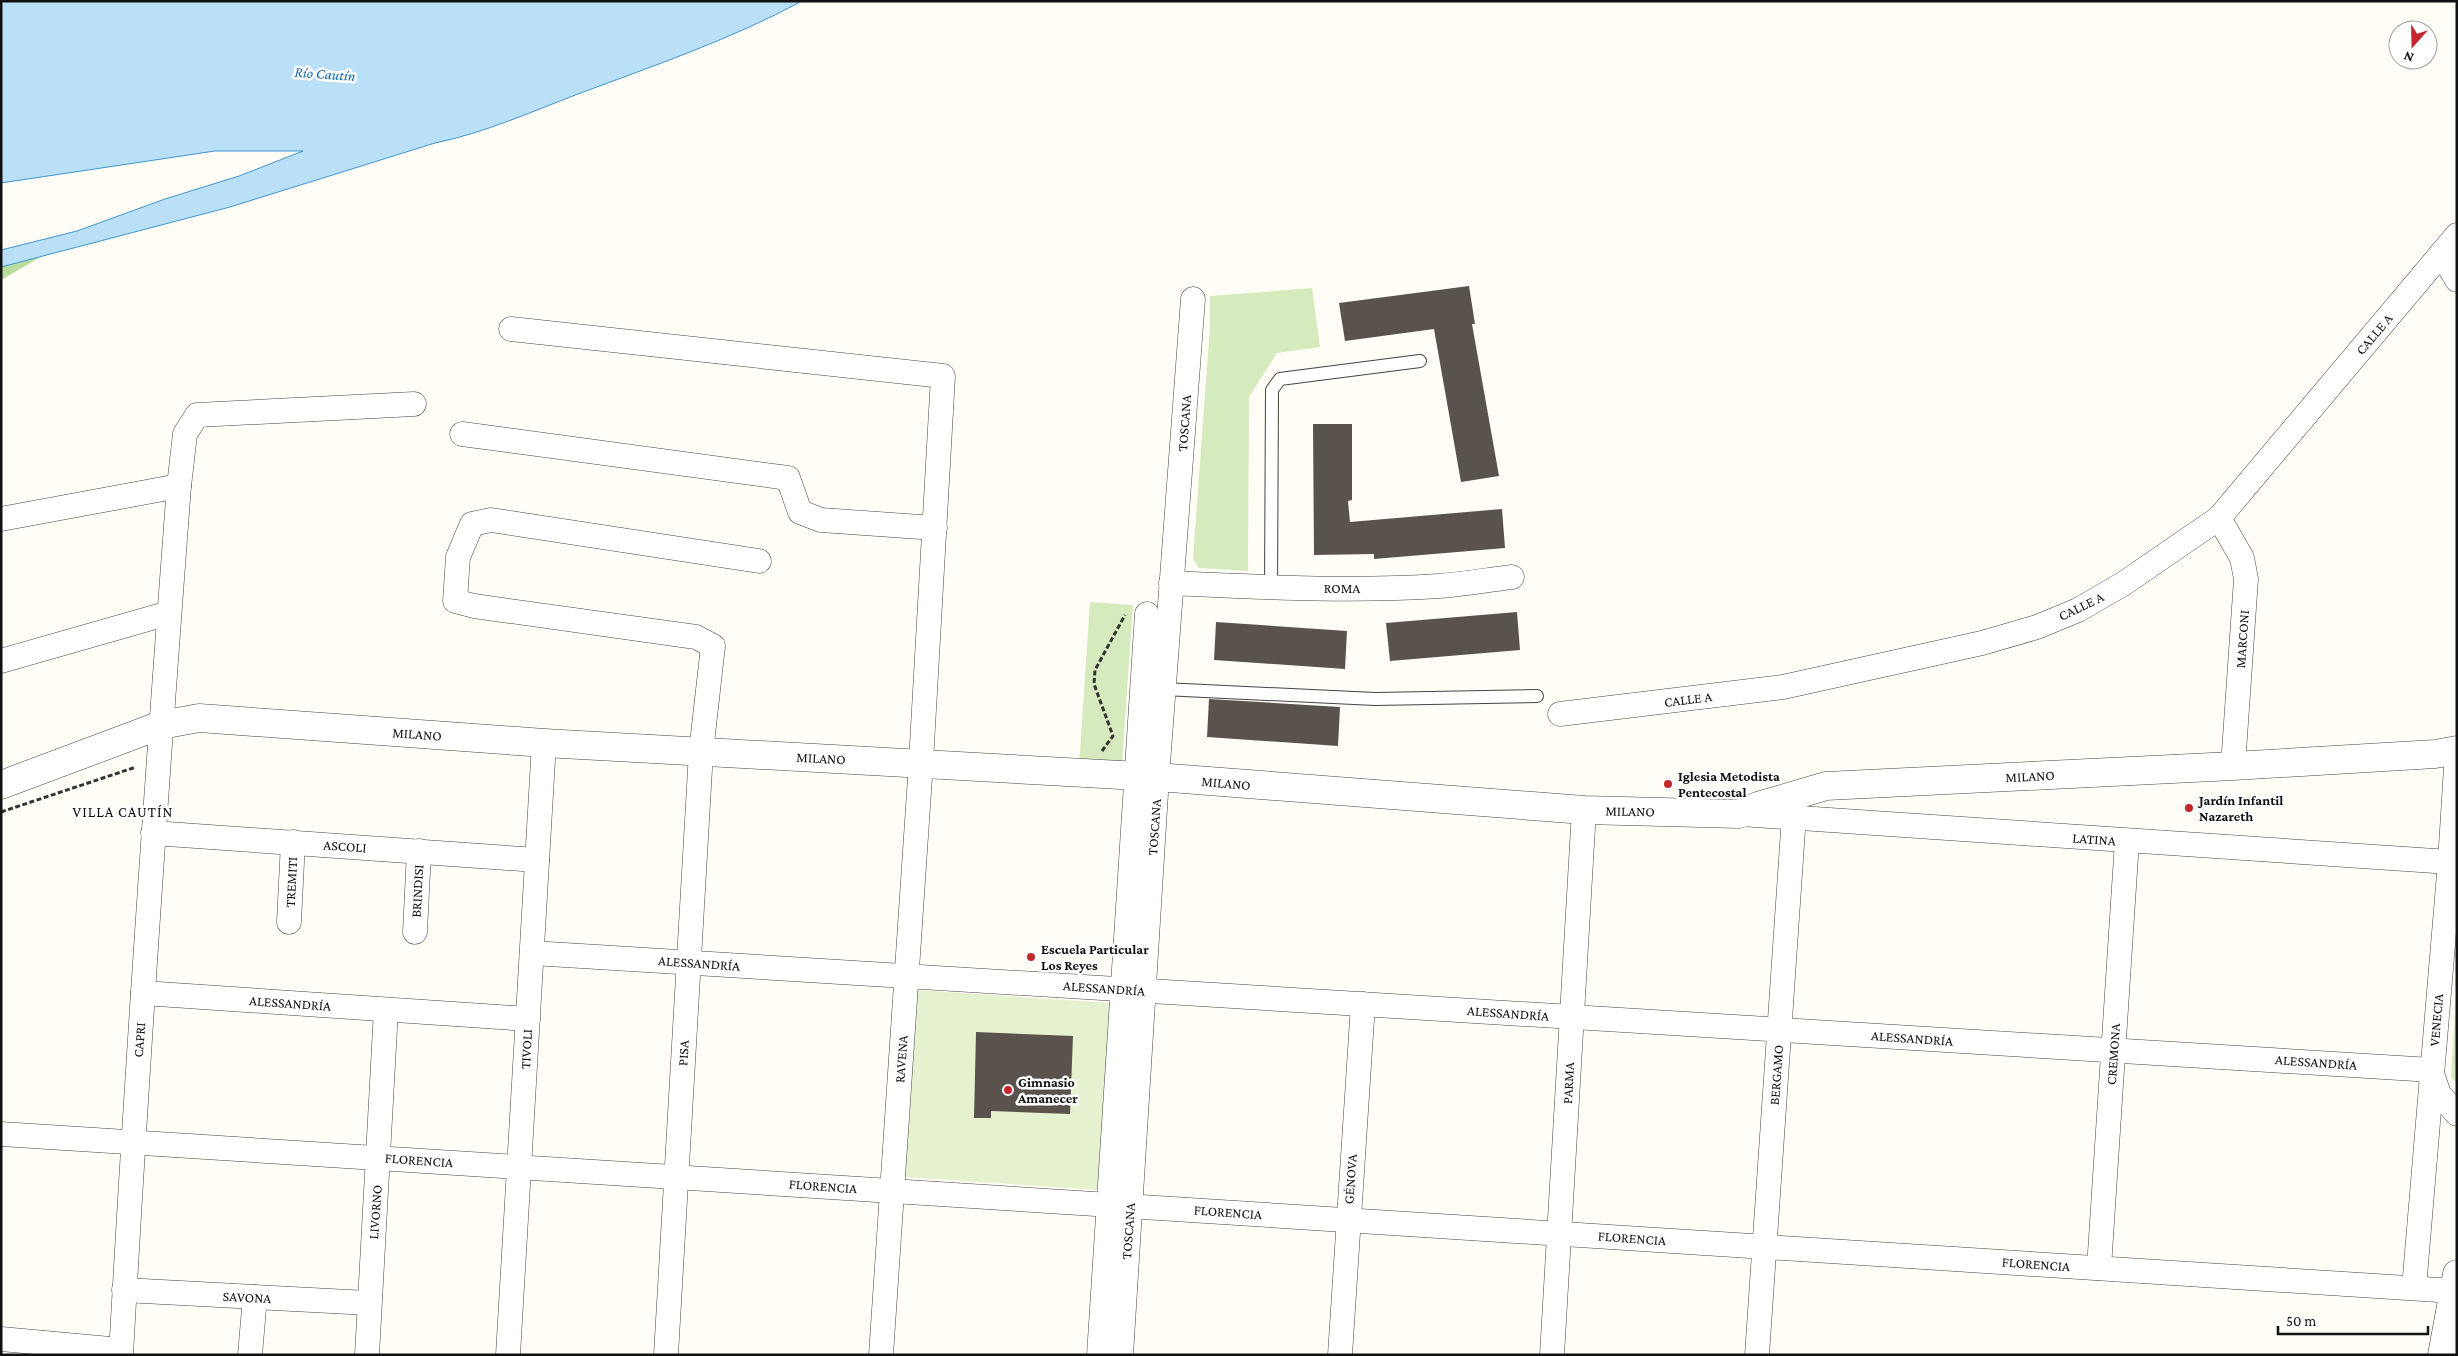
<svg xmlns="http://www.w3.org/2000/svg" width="2458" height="1356" font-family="'Crimson Pro',serif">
	<rect width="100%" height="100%" fill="#fffdf5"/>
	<g fill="#d5ebbd">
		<polygon points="1312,288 1320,347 1277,353 1249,397 1248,571 1199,568 1193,559 1210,326 1210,296"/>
		<polygon points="1090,602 1133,605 1122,764 1079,767"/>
		<polygon points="2457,983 2457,1083 2451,1077"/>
	</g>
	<polygon fill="#b9dc9c" points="44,255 1,280 1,267"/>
	<polygon fill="#e6f2cf" points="916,990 1111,1003 1100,1190 905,1177"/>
	<path fill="#b9e0f7" stroke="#3f96cf" d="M 1,1 L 802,1 C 732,39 653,66 578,94 C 531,112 484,133 435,143 L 230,207 L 1,267 L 1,250 L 77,231 L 165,199 L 239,176 L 303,151 L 215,151 L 1,183 Z"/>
	<g fill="#5a524d">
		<polygon points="1469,286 1475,324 1472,324 1499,476 1461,482 1434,329 1345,341 1339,303"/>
		<polygon points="1313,424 1352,424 1352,500 1348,501 1350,522 1502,509 1505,548 1374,559 1374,554 1314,555"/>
		<polygon points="1517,612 1520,650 1390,661 1386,623"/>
		<polygon points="1216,622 1347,631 1345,669 1214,660"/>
		<polygon points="1209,699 1340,707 1338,746 1207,737"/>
		<polygon points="976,1032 1073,1036 1070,1114 991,1111 991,1118 974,1118"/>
	</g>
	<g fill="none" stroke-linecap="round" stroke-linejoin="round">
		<g stroke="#444" stroke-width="14">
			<g id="service">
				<polyline points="1271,588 1272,390 1280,379 1420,361"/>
				<polyline points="1163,689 1375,699 1537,696"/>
			</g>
		</g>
		<g stroke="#444" stroke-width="25">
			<g id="minor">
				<polyline points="2442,254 2457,280"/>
				<polyline points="511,329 943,376 921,762 881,1355"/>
				<polyline points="462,434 788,478 800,512 821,520 935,528"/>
				<polyline points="2219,518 2242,558 2246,579 2233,766"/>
				<polyline points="1,519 179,486"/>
				<path d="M 1171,583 C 1260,587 1350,592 1439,586 C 1463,584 1487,580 1512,577"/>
				<polyline points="1,661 169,613"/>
				<polyline points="1560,714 1783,687 1982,643 2037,627 2078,610 2123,584 2219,518 2457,235"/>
				<polyline points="1740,814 2450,862"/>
				<polyline points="153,833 537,860"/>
				<polyline points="289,922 293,842"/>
				<polyline points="415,932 419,851"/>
				<polyline points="532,953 2432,1070"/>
				<polyline points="143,993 528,1019"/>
				<polyline points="2432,1074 2439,1094 2457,1114"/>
				<polyline points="1,1134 2454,1291"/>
				<polyline points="2099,1268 2127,841"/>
				<polyline points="2414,1288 2450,862 2457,751"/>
				<polyline points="124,1290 369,1303"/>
				<polyline points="1,1339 121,1350"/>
				<path d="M 121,1355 C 137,1065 157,776 179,486 L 185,434 L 197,415 L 414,404"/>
				<polyline points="250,1355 255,1297"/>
				<polyline points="367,1355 386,1010"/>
				<polyline points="508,1355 544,743"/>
				<polyline points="666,1355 701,752 713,646 696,637 474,606 455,601 458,557 472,524 491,520 759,561"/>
				<polyline points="1099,1355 1147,614"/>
				<polyline points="1121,1355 1157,777 1193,299"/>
				<polyline points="1340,1355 1363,1004"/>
				<polyline points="1552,1355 1584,810"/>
				<polyline points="1757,1355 1795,801"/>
			</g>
		</g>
		<g stroke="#444" stroke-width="29">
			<g id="tertiary">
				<polyline points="1,785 161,725 199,718 544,743 1157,777 1584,810 1739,814 1758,806 1826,786 2233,766 2435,754 2457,750"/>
				<polyline points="2442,1355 2457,1274"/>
			</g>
		</g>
		<g stroke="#333" stroke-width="3" stroke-dasharray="5 2.5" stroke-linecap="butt">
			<polyline points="1102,751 1113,736 1094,684 1095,670 1125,615"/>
			<polyline points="1,812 136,767"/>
		</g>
		<use href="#service" stroke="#fff" stroke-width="12"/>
		<use href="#minor" stroke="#fff" stroke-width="24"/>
		<use href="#tertiary" stroke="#fff" stroke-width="28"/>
	</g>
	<g fill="#c4262e" stroke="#fff" stroke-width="2">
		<circle cx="1668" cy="784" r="5"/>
		<circle cx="2189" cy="808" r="5"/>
		<circle cx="1031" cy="957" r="5"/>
		<circle cx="1008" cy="1090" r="5"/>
	</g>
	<g text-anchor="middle" stroke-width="5" stroke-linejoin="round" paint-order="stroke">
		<g font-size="14" fill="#111" stroke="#fff">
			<text transform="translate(2374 334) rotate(-50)" y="5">CALLE A</text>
			<text transform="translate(1184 423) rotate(-86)" y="5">TOSCANA</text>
			<text x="1342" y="593">ROMA</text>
			<text transform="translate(2081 606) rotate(-26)" y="5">CALLE A</text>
			<text transform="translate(2242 639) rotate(-86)" y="5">MARCONI</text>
			<text transform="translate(1688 699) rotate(-7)" y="5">CALLE A</text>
			<text transform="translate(417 734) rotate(4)" y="5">MILANO</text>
			<text transform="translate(821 758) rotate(3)" y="5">MILANO</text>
			<text transform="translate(2030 776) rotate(-3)" y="5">MILANO</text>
			<text transform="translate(1226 783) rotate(5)" y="5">MILANO</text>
			<text transform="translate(1630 811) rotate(1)" y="5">MILANO</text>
			<text transform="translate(1154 827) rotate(-86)" y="5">TOSCANA</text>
			<text transform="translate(2094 839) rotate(4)" y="5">LATINA</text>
			<text transform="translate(345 846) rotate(4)" y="5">ASCOLI</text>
			<text transform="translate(291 882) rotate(-87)" y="5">TREMITI</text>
			<text transform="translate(417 891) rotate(-87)" y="5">BRINDISI</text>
			<text transform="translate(699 963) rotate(4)" y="5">ALESSANDRÍA</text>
			<text transform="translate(1104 988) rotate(4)" y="5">ALESSANDRÍA</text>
			<text transform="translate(290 1003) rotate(4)" y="5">ALESSANDRÍA</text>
			<text transform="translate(1508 1013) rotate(4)" y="5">ALESSANDRÍA</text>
			<text transform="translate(2436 1020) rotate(-85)" y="5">VENECIA</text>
			<text transform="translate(1912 1038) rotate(4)" y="5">ALESSANDRÍA</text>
			<text transform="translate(139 1040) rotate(-86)" y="5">CAPRI</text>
			<text transform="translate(526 1049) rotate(-87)" y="5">TIVOLI</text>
			<text transform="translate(683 1053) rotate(-87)" y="5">PISA</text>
			<text transform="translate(2113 1054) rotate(-86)" y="5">CREMONA</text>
			<text transform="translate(901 1059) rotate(-86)" y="5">RAVENA</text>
			<text transform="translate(2316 1062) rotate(4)" y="5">ALESSANDRÍA</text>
			<text transform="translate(1776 1075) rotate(-86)" y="5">BERGAMO</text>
			<text transform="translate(1568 1083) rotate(-87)" y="5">PARMA</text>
			<text transform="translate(419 1160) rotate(4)" y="5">FLORENCIA</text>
			<text transform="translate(1350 1179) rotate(-86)" y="5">GÉNOVA</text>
			<text transform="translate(823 1186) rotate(4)" y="5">FLORENCIA</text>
			<text transform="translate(375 1212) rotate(-86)" y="5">LIVORNO</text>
			<text transform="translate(1228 1212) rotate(4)" y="5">FLORENCIA</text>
			<text transform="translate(1128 1231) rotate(-86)" y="5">TOSCANA</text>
			<text transform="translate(1632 1238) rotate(4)" y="5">FLORENCIA</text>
			<text transform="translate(2036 1264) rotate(4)" y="5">FLORENCIA</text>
			<text transform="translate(247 1297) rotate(3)" y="5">SAVONA</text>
		</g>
		<g font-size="14" font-weight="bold" fill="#111" stroke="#fff" text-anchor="start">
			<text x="1678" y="781">Iglesia Metodista<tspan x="1678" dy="16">Pentecostal</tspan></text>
			<text x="2199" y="805">Jardín Infantil<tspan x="2199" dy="16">Nazareth</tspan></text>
			<text x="1041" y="954">Escuela Particular<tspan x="1041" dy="16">Los Reyes</tspan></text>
			<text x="1018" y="1087">Gimnasio<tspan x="1018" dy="16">Amanecer</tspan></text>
		</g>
		<g font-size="15" font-style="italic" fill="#1768a6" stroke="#fff">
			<text transform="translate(325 74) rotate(4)" y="5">Río Cautín</text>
		</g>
		<g font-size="15" letter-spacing="1" fill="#111" stroke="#fff">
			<text x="123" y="817">VILLA CAUTÍN</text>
		</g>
	</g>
	<rect width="2458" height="1356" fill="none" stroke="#111111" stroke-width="5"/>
	<g transform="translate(2413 45) rotate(200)"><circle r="24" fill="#ffffff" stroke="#a0a0a0"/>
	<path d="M0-4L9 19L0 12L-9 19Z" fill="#c4262e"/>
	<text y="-8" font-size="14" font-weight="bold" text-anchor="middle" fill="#111111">N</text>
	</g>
	<path d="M2278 1326v8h150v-8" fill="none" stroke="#111111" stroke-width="2.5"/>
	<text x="2286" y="1326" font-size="15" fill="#111111" stroke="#ffffff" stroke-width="4" paint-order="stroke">50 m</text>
</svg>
